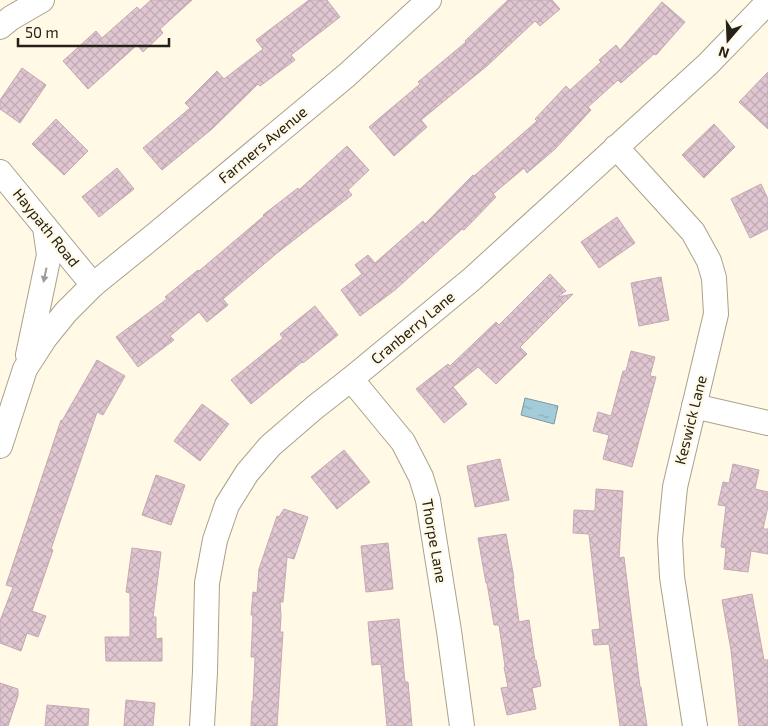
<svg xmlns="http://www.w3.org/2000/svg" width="768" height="726" font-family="'Exo 2',sans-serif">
	<defs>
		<pattern id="water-ripples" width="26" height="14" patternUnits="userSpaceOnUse" patternTransform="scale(1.25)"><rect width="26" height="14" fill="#a3ccd9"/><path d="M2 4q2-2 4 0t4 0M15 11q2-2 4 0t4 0" fill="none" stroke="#8cafba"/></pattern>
		<pattern id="building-cross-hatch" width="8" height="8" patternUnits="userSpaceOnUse" patternTransform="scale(1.25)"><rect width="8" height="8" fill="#e0c6d1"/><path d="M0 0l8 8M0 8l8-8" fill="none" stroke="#c0aab3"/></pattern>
	</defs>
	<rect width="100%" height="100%" fill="#fff9e5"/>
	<polygon fill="url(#water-ripples)" stroke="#7d999f" points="525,398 558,406 554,424 521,415"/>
	<g fill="url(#building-cross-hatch)" stroke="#c3a9b4">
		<polygon points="151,0 192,0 160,29 163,33 143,52 137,45 88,89 63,61 96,31 102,38 137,7 140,10"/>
		<polygon points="309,0 327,0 340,17 291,55 295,60 260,86 258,84 212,129 162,170 143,148 190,108 185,103 217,71 224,79 263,49 256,40"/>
		<polygon points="508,0 552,0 560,9 540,26 535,21 488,65 421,120 427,127 394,156 369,127 420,84 418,82 466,42 465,41"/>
		<polygon points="662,2 685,22 656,55 654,54 621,83 618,80 588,107 591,110 555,149 527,173 524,168 493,194 496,197 464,230 462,229 395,290 360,316 341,290 362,274 355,265 368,255 375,263 423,221 425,224 473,175 474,176 537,121 535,119 566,86 570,90 601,62 599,60 616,45 620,50"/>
		<polygon points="22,68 46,85 20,123 0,109 0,100"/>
		<polygon points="768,72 768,129 739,102"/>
		<polygon points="56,119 88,151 64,175 32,144"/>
		<polygon points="714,124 735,147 704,178 682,155"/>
		<polygon points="347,146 369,170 348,190 352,195 277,253 223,299 228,305 207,322 199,312 170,336 174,340 138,367 116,337 167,299 165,297 198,270 199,271 264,216 263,215 298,188 299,190"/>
		<polygon points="117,168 134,189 99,217 82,197"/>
		<polygon points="761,184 768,199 768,229 750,238 731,199"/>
		<polygon points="617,217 635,243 599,268 581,242"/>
		<polygon points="550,274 566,291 557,297 573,294 520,347 527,354 496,384 478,367 453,387 467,404 444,423 416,389 448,364 450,366 496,322 499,325"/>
		<polygon points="661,277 669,320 639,326 631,283"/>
		<polygon points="315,306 338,335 303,363 302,362 251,404 231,380 283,338 280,334"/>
		<polygon points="631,351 655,357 650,376 656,377 632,467 603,459 609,435 593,431 598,412 611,416 623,371 626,371"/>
		<polygon points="97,360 125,376 103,415 97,412 51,549 53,550 32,611 46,616 38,637 27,633 21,651 0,643 0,621 13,587 6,585 61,420 62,421"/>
		<polygon points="202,404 229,424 200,461 174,441"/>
		<polygon points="344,450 370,482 337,509 311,477"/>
		<polygon points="500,459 509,500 475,507 467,466"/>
		<polygon points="733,464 759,470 755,489 768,492 768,506 763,529 768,529 768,554 751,551 748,572 724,569 726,548 721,547 726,506 718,505 723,482 729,483"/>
		<polygon points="156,475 185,485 171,525 142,515"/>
		<polygon points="596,489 623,491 619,558 624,557 640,687 641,687 647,726 620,726 609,644 594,645 592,630 600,629 589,534 573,533 574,510 595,511"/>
		<polygon points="284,509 308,517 294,559 287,557 283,602 280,602 281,616 280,632 283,632 277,726 251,726 252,701 253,702 255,657 251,657 253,615 251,615 253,592 257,593 259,569 277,516 279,517"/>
		<polygon points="506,534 514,578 513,578 519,622 529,620 535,661 536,660 541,686 532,688 536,709 507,715 501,688 508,687 504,667 505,666 499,625 494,625 487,583 486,583 478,538"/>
		<polygon points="388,543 393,589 366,592 361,546"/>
		<polygon points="132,548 161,552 153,617 156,617 156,639 162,638 162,661 106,661 105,637 130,637 130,593 126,592"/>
		<polygon points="752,594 764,660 768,660 768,726 739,726 731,650 722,600"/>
		<polygon points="399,619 405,682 408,682 412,726 387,726 381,664 372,665 368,622"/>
		<polygon points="0,683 18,689 18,696 8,726 0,726"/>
		<polygon points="126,700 155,703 153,726 124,726"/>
		<polygon points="47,705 89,709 88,726 45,726"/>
	</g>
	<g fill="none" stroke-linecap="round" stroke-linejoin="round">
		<g stroke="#a9a28b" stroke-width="26">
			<g id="minor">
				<polyline points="0,27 11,18 42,0"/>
				<polyline points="616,147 693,232 709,261 714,278 716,314 675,487 670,539 672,577 695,726"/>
				<polyline points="0,172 93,285"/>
				<polyline points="28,355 49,255 45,227"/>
				<polyline points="351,379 403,442 421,477 428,500 449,631 462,726"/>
				<polyline points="694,406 768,423"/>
				<polyline points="0,446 25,369 45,338 66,312 93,285 156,234 347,75 429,0"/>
				<polyline points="202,726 205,672 207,583 215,540 227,505 247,473 270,446 314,408 351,379 472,279 708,64 768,2"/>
			</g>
		</g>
		<use href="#minor" stroke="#fff" stroke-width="24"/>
	</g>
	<defs><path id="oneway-solid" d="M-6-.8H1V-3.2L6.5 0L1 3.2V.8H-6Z" transform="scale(1.25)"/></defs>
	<use fill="#9c9b97" href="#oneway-solid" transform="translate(45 275) rotate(102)"/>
	<g text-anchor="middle" stroke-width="4.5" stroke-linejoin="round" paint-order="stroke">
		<g font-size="15" fill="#232118" stroke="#fff9e5">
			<text transform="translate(263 145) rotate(-40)" y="5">Farmers Avenue</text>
			<text transform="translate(46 228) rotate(51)" y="5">Haypath Road</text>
			<text transform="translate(413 328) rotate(-40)" y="5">Cranberry Lane</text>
			<text transform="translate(691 420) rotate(-76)" y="5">Keswick Lane</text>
			<text transform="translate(434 541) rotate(80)" y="5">Thorpe Lane</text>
		</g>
	</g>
	<g transform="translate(728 40) rotate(199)" stroke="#fff9e5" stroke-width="4" paint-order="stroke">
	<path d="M0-4L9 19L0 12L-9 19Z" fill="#232118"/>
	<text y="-8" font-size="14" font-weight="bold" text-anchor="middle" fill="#232118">N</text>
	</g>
	<path d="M18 38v8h151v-8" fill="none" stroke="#232118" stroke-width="2.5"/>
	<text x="25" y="38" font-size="15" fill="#232118" stroke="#fff9e5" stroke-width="4" paint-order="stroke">50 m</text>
</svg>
